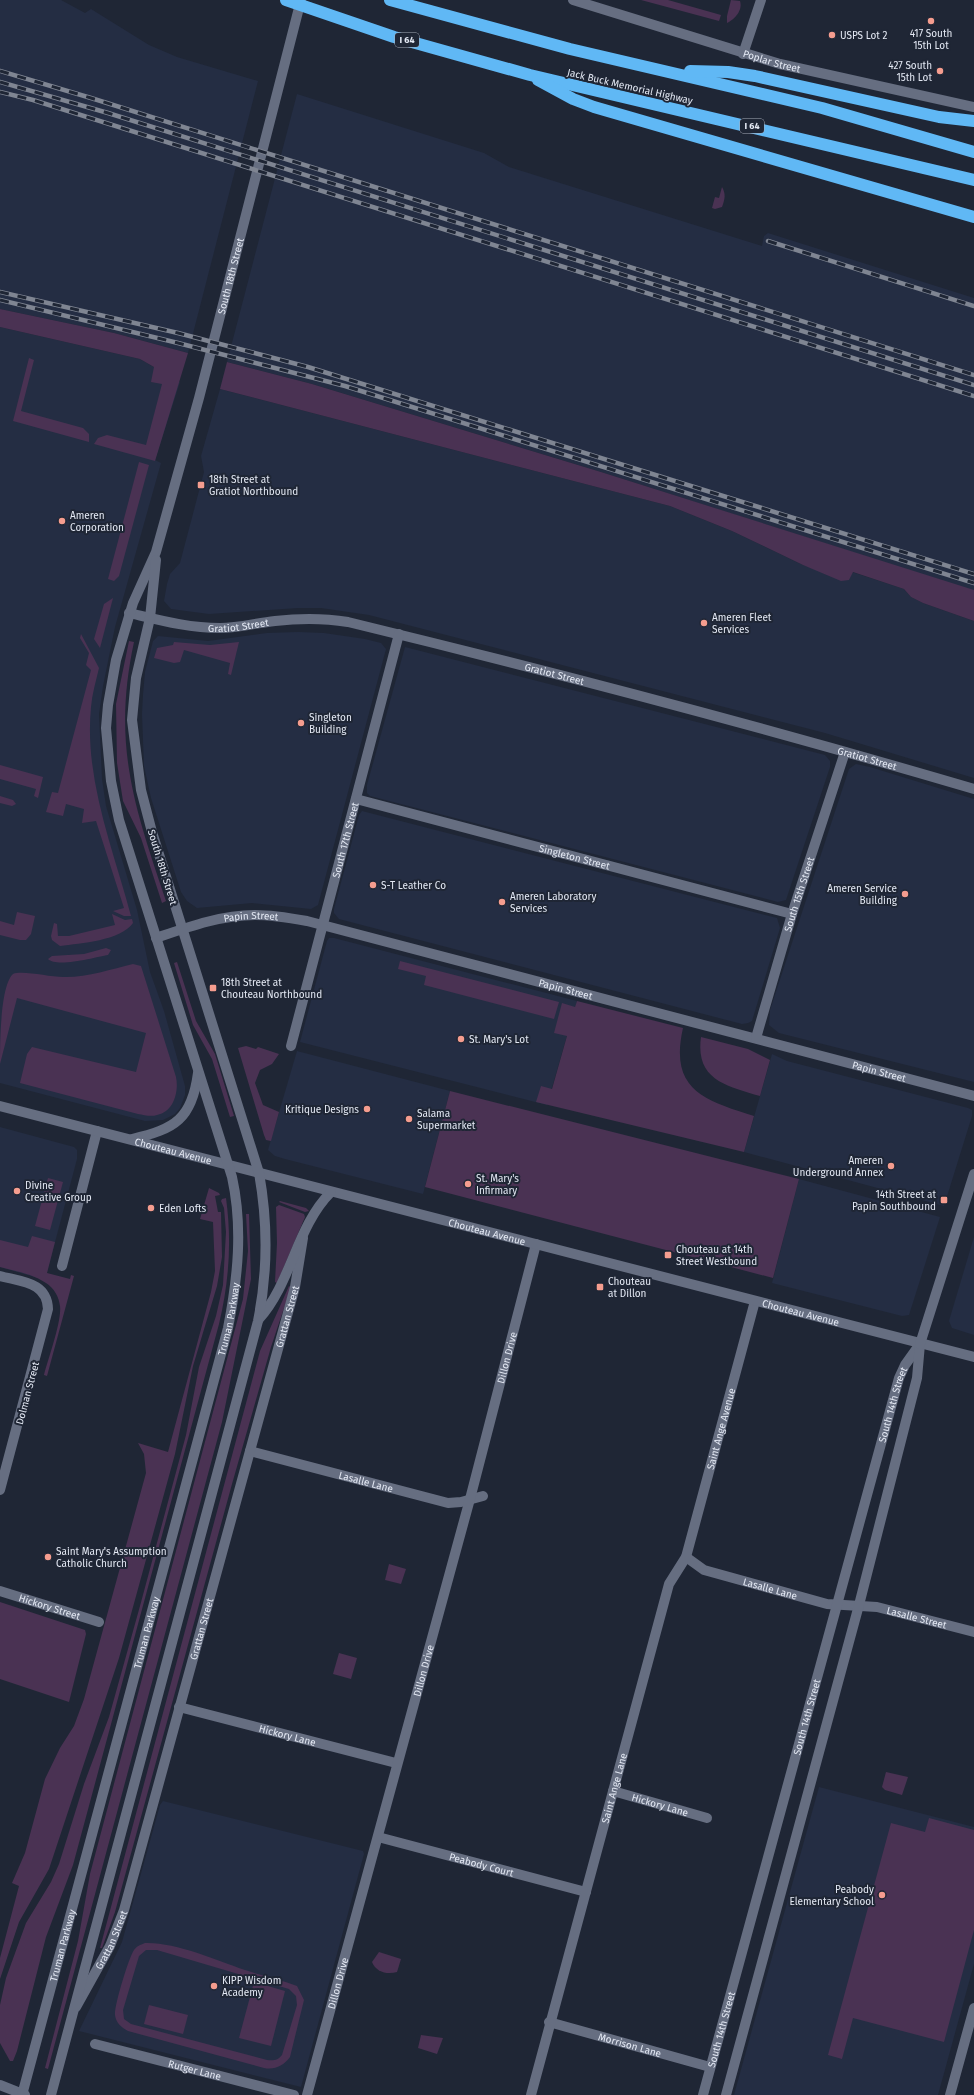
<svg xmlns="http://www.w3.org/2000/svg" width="974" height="2095" font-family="'Fira Sans',sans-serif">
	<rect width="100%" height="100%" fill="#1f2635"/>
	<g fill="#242d43">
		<polygon points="0,0 61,0 85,13 91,9 149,45 177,57 258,81 188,353 114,333 0,309"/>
		<polygon points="297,94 484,153 509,167 762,246 764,236 768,233 974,298 974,591 601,472 312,384 227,362"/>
		<polygon points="0,327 140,359 180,382 155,460 161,463 115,627 103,686 99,714 102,779 106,806 137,910 150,972 164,1011 185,1086 185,1095 180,1108 175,1114 163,1120 145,1121 0,1083"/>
		<polygon points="220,389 670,506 732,531 803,565 849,580 852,572 904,589 911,597 923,603 974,621 974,778 825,733 369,615 321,608 298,608 209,614 171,609 164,601 167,584 170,574 180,563 204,472 201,456"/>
		<polygon points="298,632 324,633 365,639 381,643 386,649 318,905 311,909 252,903 197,908 187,901 181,892 151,798 144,766 142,714 143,695 145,672 153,641 158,636 208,641 267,633"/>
		<polygon points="405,647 825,755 830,761 830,767 786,900 778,902 370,796 367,793 367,785"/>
		<polygon points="856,764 870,767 974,799 974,1082 779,1033 769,1025 770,1010 849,769"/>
		<polygon points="362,811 777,918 780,928 752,1021 748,1023 742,1024 339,919 334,913 334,909 359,815"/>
		<polygon points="329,938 334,938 577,1001 547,1105 300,1042 327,941"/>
		<polygon points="297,1051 450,1091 423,1194 285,1159 275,1156 268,1150"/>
		<polygon points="772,1054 787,1061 968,1108 972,1110 972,1116 944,1206 744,1152"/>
		<polygon points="0,1127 74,1147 77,1150 77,1159 45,1280 0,1267"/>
		<polygon points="799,1179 940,1217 909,1315 902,1316 772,1283"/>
		<polygon points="974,1237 974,1335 952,1328 949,1321"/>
		<polygon points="819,1787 974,1827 974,1964 938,2095 734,2095"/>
		<polygon points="163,1801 363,1851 364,1854 301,2087 79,2031 122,1942 160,1805"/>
	</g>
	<g fill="#4a3253" fill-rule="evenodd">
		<polygon points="641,0 668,0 721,15 719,21"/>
		<path d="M 731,0 L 740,1 C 743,10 735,19 727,23 L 727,16 Z"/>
		<path d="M 722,187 C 726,194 725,199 722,207 L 715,209 L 712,208 L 715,197 L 719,198 Z"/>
		<polygon points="0,309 114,333 188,353 155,461 94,444 98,438 107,435 146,445 162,384 151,382 154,367 140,359 0,327"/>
		<polygon points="29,358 34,360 21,411 83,428 89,434 89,442 13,421"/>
		<polygon points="227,362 312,384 601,472 974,590 974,621 923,603 911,597 904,589 853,572 849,580 841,581 803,565 732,531 670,506 220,389"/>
		<polygon points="139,462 149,465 119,576 114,581 108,579"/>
		<polygon points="113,598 100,648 94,639 104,604"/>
		<path d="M 81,634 L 99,668 C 96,681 92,694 91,707 C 84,779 113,848 131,916 L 124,916 L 113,911 L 124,908 L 96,821 L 82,823 L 84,809 L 66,804 L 63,816 L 46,812 L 52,792 L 58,793 L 91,670 L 86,665 L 89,653 L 80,638 Z"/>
		<path d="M 129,641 L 134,642 C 112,744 134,806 166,901 L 162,903 L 141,838 L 123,801 L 117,763 L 116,704 Z"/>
		<polygon points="174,642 210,645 239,642 231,675 228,674 230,663 184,650 180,662 174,663 154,658 157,648 173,645"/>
		<polygon points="0,765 43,777 38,798 34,796 36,789 0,779"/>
		<polygon points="0,796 13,800 16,804 12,806 0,803"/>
		<polygon points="17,912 35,916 31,934 26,940 20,940 0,935 0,921 14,925"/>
		<path d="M 112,914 L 125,920 L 132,919 L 133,923 C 120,941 81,943 60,946 L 52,940 L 51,936 L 54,923 L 57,924 L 58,936 L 69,936 L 115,925 Z"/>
		<path d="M 106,948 L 111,950 L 108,955 C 96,957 57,968 48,959 L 52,956 L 84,954 Z"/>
		<polygon points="400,961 559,1002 554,1019 424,985 426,976 398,969"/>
		<polygon points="177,962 196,1021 215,1054 234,1116 230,1117 212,1059 193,1025 174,963"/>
		<path d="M 133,964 L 141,966 L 176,1077 C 179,1091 174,1112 157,1115 C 151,1117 144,1115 138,1114 L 20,1083 L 27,1054 L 32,1047 L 136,1072 L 146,1033 L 17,998 L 0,1064 C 0,1045 0,986 13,974 C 24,970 52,978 66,977 C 88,977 112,969 133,964 Z"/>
		<path d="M 577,1001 L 683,1028 C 669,1090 704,1100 754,1116 L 744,1152 L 536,1102 L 541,1086 L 552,1089 L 567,1036 L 554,1033 L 562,1003 L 575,1007 Z"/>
		<path d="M 701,1037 L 748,1049 L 770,1060 L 760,1096 C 727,1086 695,1080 701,1037 Z"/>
		<polygon points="246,1046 256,1049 258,1047 279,1054 272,1064 260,1070 255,1083 263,1105 279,1112 271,1141 266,1140 264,1135 238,1048"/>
		<polygon points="450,1091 799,1179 773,1278 425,1187"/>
		<polygon points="48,1178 63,1182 50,1230 35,1226"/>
		<polygon points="209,1188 219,1193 220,1195 215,1196 218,1212 221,1212 222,1257 217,1286 193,1366 175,1454 119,1658 49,1869 19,1922 0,1979 0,1958 19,1886 12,1883 25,1853 45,1779 60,1748 74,1726 84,1699 146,1473 144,1454 138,1443 168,1452 211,1292 215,1271 213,1222 200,1219"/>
		<path d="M 226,1198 C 232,1241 229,1282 219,1324 L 73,1865 L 46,1937 L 17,2051 L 13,2061 L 10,2061 L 0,2043 L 0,2005 L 6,1978 L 26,1923 L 51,1882 L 59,1864 L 84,1784 L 109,1717 L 140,1606 L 186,1435 L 199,1367 L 216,1316 L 223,1285 L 226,1232 L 224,1208 L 221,1201 L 222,1199 Z"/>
		<polygon points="280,1201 306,1208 309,1211 305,1212 279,1202"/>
		<polygon points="279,1205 304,1214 305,1217 277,1283 275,1282 277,1243 276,1207"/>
		<polygon points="246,1214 249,1214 251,1279 222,1422 48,2069 45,2068 78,1941 90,1874 243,1299 248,1251"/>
		<path d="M 32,1236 L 55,1242 L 47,1273 L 70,1279 L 71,1275 L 74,1276 L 47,1376 L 44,1375 C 48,1359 62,1321 60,1306 C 59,1297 54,1288 46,1283 C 33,1274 15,1271 0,1267 L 0,1240 L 28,1247 Z"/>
		<polygon points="289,1286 291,1287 271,1347 232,1484 115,1912 102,1948 100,1948 260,1351"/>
		<polygon points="389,1564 406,1569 401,1584 385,1580"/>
		<polygon points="0,1602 85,1630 86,1634 69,1702 0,1679"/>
		<polygon points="339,1653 357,1658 351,1679 333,1674"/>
		<polygon points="886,1772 908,1777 902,1795 885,1790 882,1787"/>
		<polygon points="929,1818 974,1830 974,1930 944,2042 853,2018 842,2059 828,2055 891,1823 925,1832"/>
		<path d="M 145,1943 C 175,1942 216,1960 245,1970 C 262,1976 280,1979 297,1986 L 304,2000 L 290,2057 C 283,2066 275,2070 264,2068 L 128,2031 C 121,2027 116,2023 115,2015 C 114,2006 129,1957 134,1950 C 137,1946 140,1945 145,1943 ZM 146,1950 L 157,1950 L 289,1989 L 296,1996 L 297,2005 L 282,2055 C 278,2060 274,2061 267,2060 L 131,2024 L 124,2019 L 123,2010 L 139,1956 Z"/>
		<path d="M 379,1952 L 401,1959 L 397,1972 C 387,1975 376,1972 372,1962 Z"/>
		<polygon points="254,1982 285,1991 271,2046 239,2038"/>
		<polygon points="149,2005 188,2015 183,2034 144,2024"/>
		<polygon points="421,2035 443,2038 437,2054 418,2048"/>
	</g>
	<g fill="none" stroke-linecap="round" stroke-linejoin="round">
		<g stroke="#666e81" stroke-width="10">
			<path id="s1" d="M 573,0 L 780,64 L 974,107"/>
			<polyline points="743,54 761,0"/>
			<path id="s2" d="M 129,613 C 159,620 188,628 220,628 C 239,628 256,623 275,621 C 300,618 324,618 348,622 C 558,673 767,728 974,789"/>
			<path id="s3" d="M 356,799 L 792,914"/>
			<path id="s4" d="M 156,938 C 188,927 221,915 255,915 C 272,915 290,918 307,921 L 974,1096"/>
			<path id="s5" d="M 756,1038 L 792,914 L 845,752"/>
			<path id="s6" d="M 291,1046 L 399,634"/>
			<polyline points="62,1266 97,1131"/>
			<path d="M 0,1276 C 22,1282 47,1282 48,1309 L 0,1490"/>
			<path id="s7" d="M 250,1451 L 448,1503 L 461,1502 L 483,1496"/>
			<path id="s8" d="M 686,1557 L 704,1570 L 827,1604 L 877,1607 L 974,1632"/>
			<path id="s9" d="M 0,1591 L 99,1622"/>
			<path id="s10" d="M 179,1707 L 396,1763"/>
			<path id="s11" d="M 613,1791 L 707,1818"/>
			<path id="s12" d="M 378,1837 L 586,1892"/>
			<path id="s13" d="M 76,2007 L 110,1946 L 124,1910 L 295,1287 L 303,1238"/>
			<path id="s14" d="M 549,2022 L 710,2067"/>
			<path id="s15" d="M 95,2044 L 294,2095"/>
			<polyline points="0,2085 25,2095"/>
			<path id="s16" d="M 307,2095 L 470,1499 L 536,1244"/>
			<path id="s17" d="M 531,2095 L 669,1584 L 686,1557 L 755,1301"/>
			<path id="s18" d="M 703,2095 L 899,1378 L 905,1365 L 920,1344"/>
			<polyline points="726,2095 859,1605 917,1378 920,1344"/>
			<polyline points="950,2095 974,2008"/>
		</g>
		<g stroke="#666e81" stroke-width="10">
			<path id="s19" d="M 0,1106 L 974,1357"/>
			<path d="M 132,1139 C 175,1129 192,1119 198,1073"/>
			<path d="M 259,1319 C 292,1282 296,1227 331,1192"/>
			<polyline points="920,1344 974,1174"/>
			<path id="s20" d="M 22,2095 L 228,1328 C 238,1277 243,1227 232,1177 L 119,820 L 111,781 L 106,728 L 108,705 L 116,660 L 133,603 L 156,552 L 199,398 L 301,0"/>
			<path d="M 51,2095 L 258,1321 C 268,1271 268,1223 259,1173 L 152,832 L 141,790 L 132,720 L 136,678 L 150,618 L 156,560"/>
		</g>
		<g stroke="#60b8f5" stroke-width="12">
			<polyline points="286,0 394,37 530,75 974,180"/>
			<polyline points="390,0 570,49 822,108 974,152"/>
			<polyline points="690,71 728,72 755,76 939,117 974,121"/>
			<polyline points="538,80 573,99 594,107 974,217"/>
		</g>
		<g stroke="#7f8592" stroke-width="4.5">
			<g id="rail">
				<polyline points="0,71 91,98 974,375"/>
				<polyline points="0,82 108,113 974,385"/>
				<polyline points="0,92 33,100 974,396"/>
				<polyline points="768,241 974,306"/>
				<polyline points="0,292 178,333 308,367 974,574"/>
				<polyline points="0,300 178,343 345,386 974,583"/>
			</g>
		</g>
		<use href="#rail" stroke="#1f2635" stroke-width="3" stroke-dasharray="9" stroke-linecap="butt"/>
	</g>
	<g fill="#f59d8f" stroke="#1f2635" stroke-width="1.5">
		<circle cx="931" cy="21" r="4"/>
		<circle cx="832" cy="35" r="4"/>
		<circle cx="940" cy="71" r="4"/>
		<rect x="197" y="481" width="8" height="8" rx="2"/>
		<circle cx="62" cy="521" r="4"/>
		<circle cx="704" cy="623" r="4"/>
		<circle cx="301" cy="723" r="4"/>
		<circle cx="373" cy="885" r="4"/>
		<circle cx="905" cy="894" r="4"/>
		<circle cx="502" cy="902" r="4"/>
		<rect x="209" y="984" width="8" height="8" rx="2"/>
		<circle cx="461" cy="1039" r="4"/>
		<circle cx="367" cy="1109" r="4"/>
		<circle cx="409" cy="1119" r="4"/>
		<circle cx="891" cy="1166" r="4"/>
		<circle cx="468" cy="1184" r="4"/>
		<circle cx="17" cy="1191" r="4"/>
		<rect x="940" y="1196" width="8" height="8" rx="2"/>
		<circle cx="151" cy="1208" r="4"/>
		<rect x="664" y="1251" width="8" height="8" rx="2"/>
		<rect x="596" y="1283" width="8" height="8" rx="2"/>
		<circle cx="48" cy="1557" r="4"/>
		<circle cx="882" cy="1895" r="4"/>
		<circle cx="214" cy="1986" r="4"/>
	</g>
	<g text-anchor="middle" stroke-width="4" stroke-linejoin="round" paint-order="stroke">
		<g fill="#1f2635" stroke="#a9aebb" stroke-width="1">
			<rect x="395" y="33" width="24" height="14" rx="3"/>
			<rect x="740" y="119" width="24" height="14" rx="3"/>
		</g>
		<g font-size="9" font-weight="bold" fill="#e4e9f4">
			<text x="407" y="43">I 64</text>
			<text x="752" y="129">I 64</text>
		</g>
		<g font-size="10" fill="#e4e9f4" stroke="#1f2635" text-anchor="start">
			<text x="931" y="37" text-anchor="middle">417 South<tspan x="931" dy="12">15th Lot</tspan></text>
			<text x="840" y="39">USPS Lot 2</text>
			<text x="932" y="69" text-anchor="end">427 South<tspan x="932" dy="12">15th Lot</tspan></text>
			<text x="209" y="483">18th Street at<tspan x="209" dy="12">Gratiot Northbound</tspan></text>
			<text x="70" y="519">Ameren<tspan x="70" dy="12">Corporation</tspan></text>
			<text x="712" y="621">Ameren Fleet<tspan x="712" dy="12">Services</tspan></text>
			<text x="309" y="721">Singleton<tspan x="309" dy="12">Building</tspan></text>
			<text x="381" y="889">S-T Leather Co</text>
			<text x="897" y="892" text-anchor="end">Ameren Service<tspan x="897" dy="12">Building</tspan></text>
			<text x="510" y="900">Ameren Laboratory<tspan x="510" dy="12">Services</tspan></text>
			<text x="221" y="986">18th Street at<tspan x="221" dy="12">Chouteau Northbound</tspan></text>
			<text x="469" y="1043">St. Mary's Lot</text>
			<text x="359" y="1113" text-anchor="end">Kritique Designs</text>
			<text x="417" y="1117">Salama<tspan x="417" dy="12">Supermarket</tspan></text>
			<text x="883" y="1164" text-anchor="end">Ameren<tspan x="883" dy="12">Underground Annex</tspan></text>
			<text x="476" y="1182">St. Mary's<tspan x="476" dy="12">Infirmary</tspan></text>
			<text x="25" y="1189">Divine<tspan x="25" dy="12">Creative Group</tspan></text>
			<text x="936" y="1198" text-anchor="end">14th Street at<tspan x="936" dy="12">Papin Southbound</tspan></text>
			<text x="159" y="1212">Eden Lofts</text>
			<text x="676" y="1253">Chouteau at 14th<tspan x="676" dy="12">Street Westbound</tspan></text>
			<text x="608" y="1285">Chouteau<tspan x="608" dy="12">at Dillon</tspan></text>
			<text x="56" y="1555">Saint Mary's Assumption<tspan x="56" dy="12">Catholic Church</tspan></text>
			<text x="874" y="1893" text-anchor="end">Peabody<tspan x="874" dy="12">Elementary School</tspan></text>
			<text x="222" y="1984">KIPP Wisdom<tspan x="222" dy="12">Academy</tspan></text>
		</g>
		<g font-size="10" fill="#e4e9f4" stroke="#1f2635">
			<text dy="4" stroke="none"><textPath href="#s1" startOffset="208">Poplar Street</textPath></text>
			<text transform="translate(630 86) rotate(13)" y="4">Jack Buck Memorial Highway</text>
			<text dy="4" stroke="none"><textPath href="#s20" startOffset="1884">South 18th Street</textPath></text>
			<text dy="4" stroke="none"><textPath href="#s2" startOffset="111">Gratiot Street</textPath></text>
			<text dy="4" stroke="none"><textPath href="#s2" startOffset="434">Gratiot Street</textPath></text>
			<text dy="4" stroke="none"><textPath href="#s2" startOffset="758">Gratiot Street</textPath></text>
			<text dy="4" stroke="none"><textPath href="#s6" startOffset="213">South 17th Street</textPath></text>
			<text dy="4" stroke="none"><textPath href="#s3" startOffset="226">Singleton Street</textPath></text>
			<text transform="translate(163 867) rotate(73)" y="4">South 18th Street</text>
			<text dy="4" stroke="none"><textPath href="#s5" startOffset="150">South 15th Street</textPath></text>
			<text dy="4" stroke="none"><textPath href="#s4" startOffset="98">Papin Street</textPath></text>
			<text dy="4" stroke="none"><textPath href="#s4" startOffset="422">Papin Street</textPath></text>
			<text dy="4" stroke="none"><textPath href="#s4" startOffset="746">Papin Street</textPath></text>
			<text dy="4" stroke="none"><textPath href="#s19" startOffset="179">Chouteau Avenue</textPath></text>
			<text dy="4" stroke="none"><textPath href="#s19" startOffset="503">Chouteau Avenue</textPath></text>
			<text dy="4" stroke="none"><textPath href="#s19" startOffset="827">Chouteau Avenue</textPath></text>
			<text dy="4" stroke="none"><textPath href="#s13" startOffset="724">Grattan Street</textPath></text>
			<text dy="4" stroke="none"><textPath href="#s20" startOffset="803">Truman Parkway</textPath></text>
			<text dy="4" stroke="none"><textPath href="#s16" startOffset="764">Dillon Drive</textPath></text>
			<text transform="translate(27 1393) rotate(-75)" y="4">Dolman Street</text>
			<text dy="4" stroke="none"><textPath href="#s18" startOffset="716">South 14th Street</textPath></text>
			<text dy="4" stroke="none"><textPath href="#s17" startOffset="694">Saint Ange Avenue</textPath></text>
			<text dy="4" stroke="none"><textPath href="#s7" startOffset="120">Lasalle Lane</textPath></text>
			<text dy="4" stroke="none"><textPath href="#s8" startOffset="91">Lasalle Lane</textPath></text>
			<text dy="4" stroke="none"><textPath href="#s9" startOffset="52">Hickory Street</textPath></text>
			<text dy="4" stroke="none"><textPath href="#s8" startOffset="241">Lasalle Street</textPath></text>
			<text dy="4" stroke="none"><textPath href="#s13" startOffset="400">Grattan Street</textPath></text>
			<text dy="4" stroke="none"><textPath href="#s20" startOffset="479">Truman Parkway</textPath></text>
			<text dy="4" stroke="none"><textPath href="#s16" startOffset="440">Dillon Drive</textPath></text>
			<text dy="4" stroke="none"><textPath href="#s18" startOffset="392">South 14th Street</textPath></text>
			<text dy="4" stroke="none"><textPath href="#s10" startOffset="112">Hickory Lane</textPath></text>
			<text dy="4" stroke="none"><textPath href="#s17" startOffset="318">Saint Ange Lane</textPath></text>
			<text dy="4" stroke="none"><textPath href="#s11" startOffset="49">Hickory Lane</textPath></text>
			<text dy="4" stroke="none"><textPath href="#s12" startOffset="107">Peabody Court</textPath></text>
			<text dy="4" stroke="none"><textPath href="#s13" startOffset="76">Grattan Street</textPath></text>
			<text dy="4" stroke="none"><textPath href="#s20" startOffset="155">Truman Parkway</textPath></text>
			<text dy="4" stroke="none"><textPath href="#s16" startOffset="116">Dillon Drive</textPath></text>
			<text dy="4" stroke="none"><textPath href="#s18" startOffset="68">South 14th Street</textPath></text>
			<text dy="4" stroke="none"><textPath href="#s14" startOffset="84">Morrison Lane</textPath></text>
			<text dy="4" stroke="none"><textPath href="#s15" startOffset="103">Rutger Lane</textPath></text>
		</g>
	</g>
</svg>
